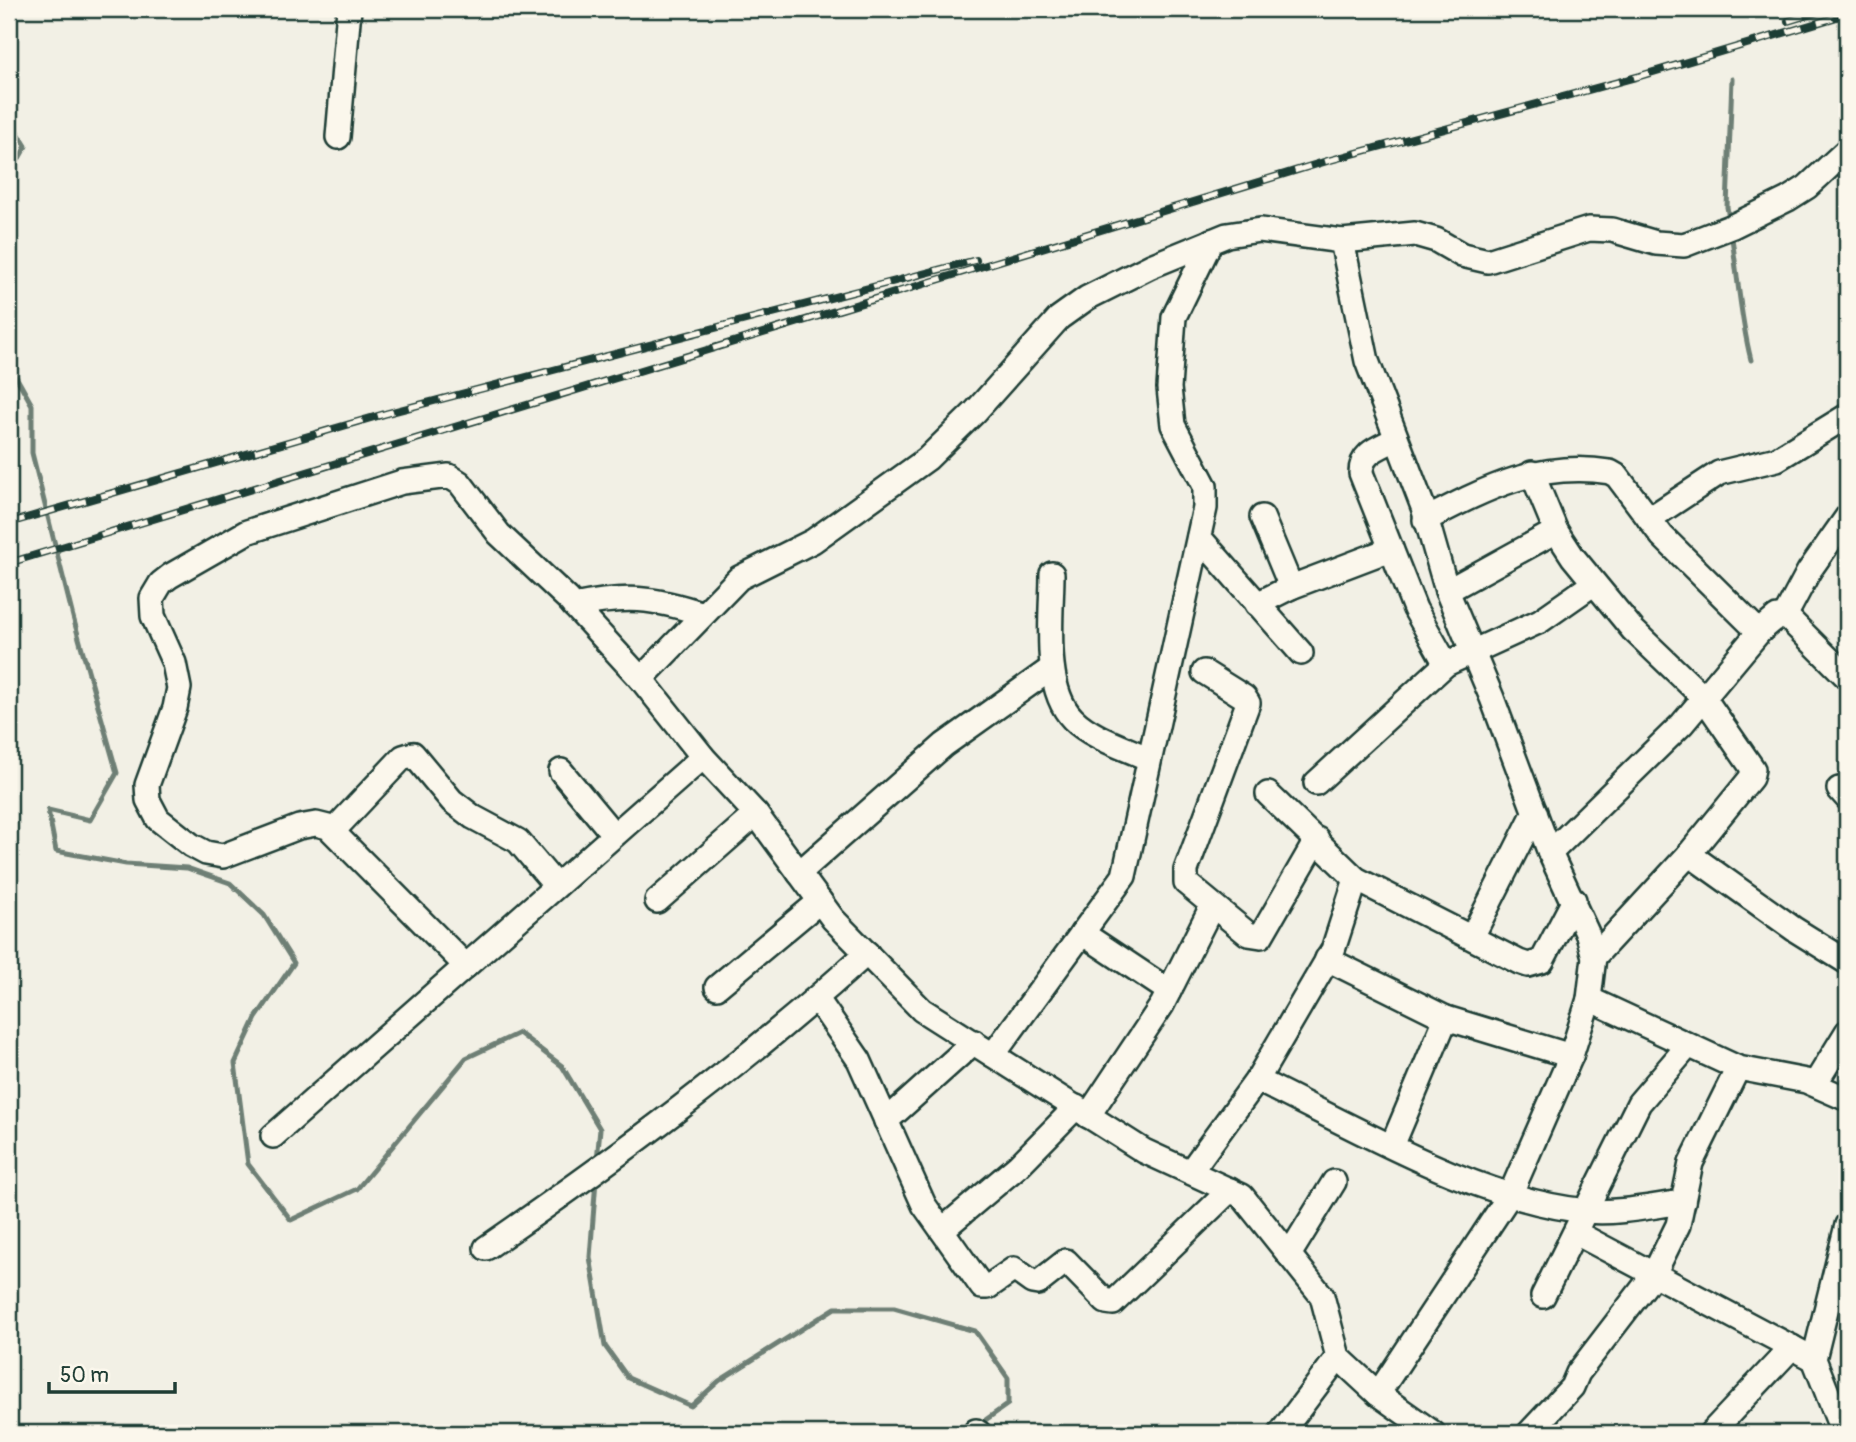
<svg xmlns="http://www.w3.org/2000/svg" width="1856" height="1442" font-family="Pangolin,sans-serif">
	<rect width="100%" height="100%" fill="#f2f0e5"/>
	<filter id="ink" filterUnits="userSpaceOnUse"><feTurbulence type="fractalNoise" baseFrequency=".0143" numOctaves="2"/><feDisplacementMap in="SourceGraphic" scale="14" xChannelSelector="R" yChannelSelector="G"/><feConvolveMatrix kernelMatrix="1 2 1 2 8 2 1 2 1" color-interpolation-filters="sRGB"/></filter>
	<g filter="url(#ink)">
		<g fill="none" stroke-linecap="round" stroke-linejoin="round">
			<g stroke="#6e7f75" stroke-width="5">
				<polyline points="9,118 26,146 9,176"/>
				<polyline points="1730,223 1727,207 1732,79"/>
				<path d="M 1731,232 C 1738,276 1740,317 1751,360"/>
				<polyline points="9,356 10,366 32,405 32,453 73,617 117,773 90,820 48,810 56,851 126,864 187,868 230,883 264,915 294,963 256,1018 235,1063 248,1164 291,1220 357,1189 466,1058 519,1033 562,1066 600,1129 597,1160"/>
				<polyline points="596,1180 590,1257 605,1346 628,1378 691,1406 719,1381 835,1308 894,1308 975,1331 1008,1378 1008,1404 977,1426 954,1433"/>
			</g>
			<g stroke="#1f3d34" stroke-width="28">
				<g id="minor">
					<polyline points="338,137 349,9"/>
					<polyline points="1342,241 1367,361 1423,507 1447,591 1492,698 1550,853 1588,935 1594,957 1589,999 1571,1056 1511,1193 1378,1394"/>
					<path d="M 1396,439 C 1379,448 1361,452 1361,473 L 1415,609 L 1446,664"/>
					<polyline points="1532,473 1556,531 1573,557 1633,630 1704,698 1753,769 1751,778 1689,854 1594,957"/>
					<polyline points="1262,517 1291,587"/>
					<polyline points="1649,519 1719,473 1777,459 1847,416"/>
					<path d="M 1425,520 C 1487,488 1538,461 1610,472 L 1617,476 L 1662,536 L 1759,632"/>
					<polyline points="1199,537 1301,653"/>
					<path d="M 1052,574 C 1052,615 1042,688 1073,719 C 1092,738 1126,748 1149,759"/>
					<polyline points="1447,591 1556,531"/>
					<polyline points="1257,604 1291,587 1391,549"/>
					<path d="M 574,606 C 625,595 653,597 703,614"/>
					<polyline points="1785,616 1809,571 1847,517"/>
					<polyline points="1204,672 1244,697 1248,703 1186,870 1186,883 1248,934 1261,936 1317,839"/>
					<polyline points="641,679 739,578 813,541 927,459 975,412 1059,318 1087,298 1151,266 1227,235 1260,230 1342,241 1415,234 1436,240 1462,255 1488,261 1589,229 1612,230 1656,243 1684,245 1733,226 1788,199 1807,187 1847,150"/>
					<polyline points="561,771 614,835"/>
					<polyline points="1316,783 1446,664 1540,621 1593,584"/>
					<polyline points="1839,789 1847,798"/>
					<polyline points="1268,794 1356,879 1519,962 1528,965 1542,961 1574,900"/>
					<polyline points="333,831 403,757 413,754 452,801 473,817 518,841 556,886"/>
					<polyline points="1550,853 1682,724 1759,632 1777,617 1789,619 1847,677"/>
					<polyline points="1689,854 1794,929 1847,962"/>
					<polyline points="799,873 944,745 1052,668"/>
					<polyline points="657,901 756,814"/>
					<polyline points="1082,933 1169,991"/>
					<polyline points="1472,937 1535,812"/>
					<polyline points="1327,959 1446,1018 1571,1056"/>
					<polyline points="466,966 328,827 316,824 299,827 223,856 206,853 191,845 158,819 148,800 147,785 175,708 179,688 174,663 153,616 152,598 161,583 170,576 247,532 402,482 449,476 460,483 499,534 567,598 641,679 703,757 756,814 833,919 922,1010 1144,1151 1242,1196 1322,1296 1338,1357 1378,1394 1433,1433"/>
					<polyline points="717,987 820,901"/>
					<polyline points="817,999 859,1060 924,1205 982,1287 988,1287 1014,1269 1032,1282 1038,1283 1066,1261 1106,1302 1113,1303 1230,1190"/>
					<polyline points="1589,999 1738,1068 1806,1081 1847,1099"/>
					<polyline points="993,1055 1124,876 1205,508 1205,486 1173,425 1169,388 1174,317 1211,241"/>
					<path d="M 1257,1080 C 1355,1127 1478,1201 1587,1211 C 1618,1214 1652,1206 1683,1202"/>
					<polyline points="1815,1084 1847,1032"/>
					<polyline points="1088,1116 1162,1005 1212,906"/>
					<polyline points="886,1121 974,1042"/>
					<polyline points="273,1136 703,757"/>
					<polyline points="1392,1146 1446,1018"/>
					<polyline points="1190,1172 1257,1080 1333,950 1356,879"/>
					<polyline points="942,1230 1018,1166 1076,1107"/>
					<polyline points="1576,1233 1814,1359"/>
					<path d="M 486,1248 C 618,1157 748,1061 867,953"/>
					<polyline points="1289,1255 1334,1182"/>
					<polyline points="1543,1296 1639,1103 1687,1047"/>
					<polyline points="976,1431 979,1433"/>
					<polyline points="1281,1433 1338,1357"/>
					<polyline points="1529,1433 1572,1387 1578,1373 1654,1274 1678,1225 1691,1163 1738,1068"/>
					<polyline points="1711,1433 1792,1347"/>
					<polyline points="1843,1433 1814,1359 1847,1225"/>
				</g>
			</g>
			<use href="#minor" stroke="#fbf7ec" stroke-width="23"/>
			<g stroke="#1f3d34" stroke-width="8">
				<g id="rail">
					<polyline points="1788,21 1828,9"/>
					<polyline points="9,523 388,413 976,260"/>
					<polyline points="9,563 1327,161 1640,76 1847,14"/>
				</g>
			</g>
			<use href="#rail" stroke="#fbf7ec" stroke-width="5" stroke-dasharray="16" stroke-linecap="butt"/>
		</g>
	</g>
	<rect width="1856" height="1442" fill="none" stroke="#fbf7ec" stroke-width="35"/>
	<rect x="18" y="18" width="1821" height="1407" fill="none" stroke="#1f3d34" stroke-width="2.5" filter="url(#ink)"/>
	<path d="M49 1382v10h126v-10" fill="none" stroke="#1f3d34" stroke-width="3.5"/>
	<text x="60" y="1382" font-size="21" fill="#1f3d34" stroke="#fbf7ec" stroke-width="5" paint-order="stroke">50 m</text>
</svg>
